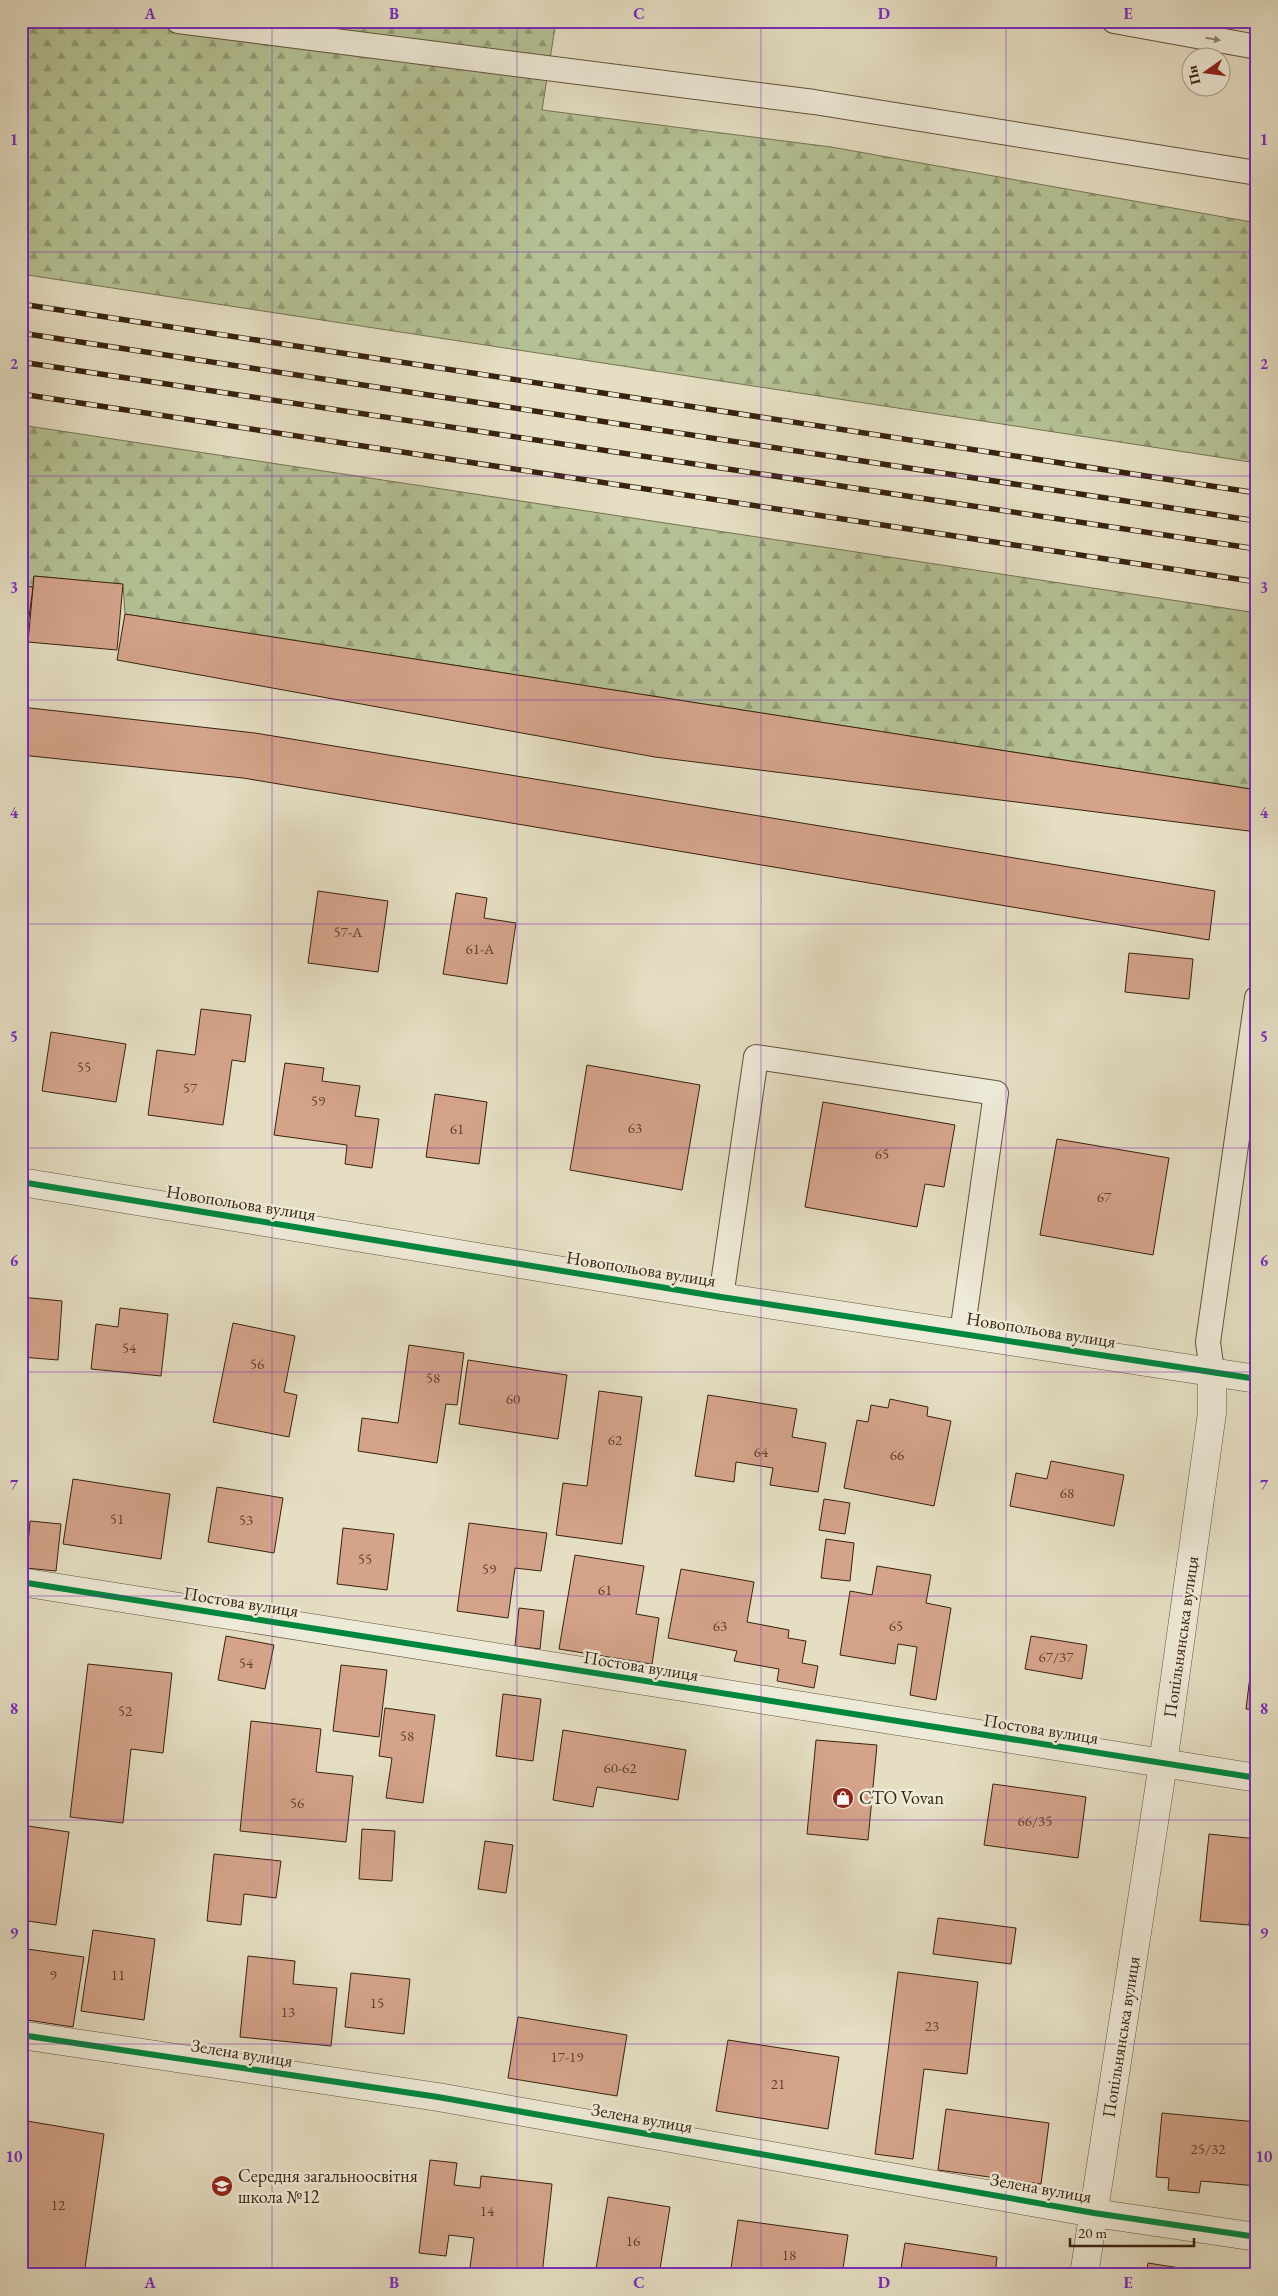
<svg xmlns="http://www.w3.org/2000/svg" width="1278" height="2296" font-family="'EB Garamond',serif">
	<defs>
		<pattern id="forest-firs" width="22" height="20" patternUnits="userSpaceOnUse" patternTransform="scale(1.25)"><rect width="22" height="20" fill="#b4c194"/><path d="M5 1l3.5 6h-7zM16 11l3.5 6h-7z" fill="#939c77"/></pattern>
	</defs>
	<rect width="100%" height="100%" fill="#e5dec3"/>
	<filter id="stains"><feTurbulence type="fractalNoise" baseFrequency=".004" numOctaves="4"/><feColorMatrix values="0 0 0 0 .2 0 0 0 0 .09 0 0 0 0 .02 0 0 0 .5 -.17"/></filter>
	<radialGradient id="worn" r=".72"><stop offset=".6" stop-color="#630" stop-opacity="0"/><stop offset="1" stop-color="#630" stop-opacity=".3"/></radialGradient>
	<g fill="url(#forest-firs)" stroke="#767251">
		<polygon points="21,21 556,21 542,110 831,147 1257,223 1257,463 21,274"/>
		<polygon points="21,425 1257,613 1257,790 125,614 123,585 34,576 33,587 21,586"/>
	</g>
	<g fill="#d4a38a" stroke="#38220e">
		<polygon points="34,576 123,584 117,650 28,642"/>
		<polygon points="21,586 33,587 26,640 21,640"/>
		<polygon points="125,614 1257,790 1257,832 655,757 117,660"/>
		<polygon points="21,707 255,733 1215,891 1209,940 243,778 21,755"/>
		<polygon points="318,891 388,901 378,972 308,963"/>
		<polygon points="456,893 487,898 484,918 516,923 507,984 443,974"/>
		<polygon points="1129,953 1193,959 1189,999 1125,992"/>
		<polygon points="201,1009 251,1015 245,1062 232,1060 223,1125 148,1115 157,1050 195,1055"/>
		<polygon points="51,1032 126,1044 116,1102 42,1091"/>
		<polygon points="285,1063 324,1068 322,1081 360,1086 355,1116 379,1119 372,1168 345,1164 347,1145 274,1135"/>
		<polygon points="587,1065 700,1085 682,1190 570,1170"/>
		<polygon points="435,1094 487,1102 479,1164 426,1157"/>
		<polygon points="823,1102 955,1125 944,1187 925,1184 917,1227 805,1207"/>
		<polygon points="1057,1139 1169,1158 1153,1255 1040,1235"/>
		<polygon points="21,1297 62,1301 58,1360 21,1357"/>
		<polygon points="120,1308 168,1314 161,1376 91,1369 96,1324 118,1327"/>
		<polygon points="233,1323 295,1336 284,1392 297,1395 289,1437 213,1422"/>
		<polygon points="409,1345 464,1353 457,1405 446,1404 437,1463 358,1451 362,1418 398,1423"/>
		<polygon points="468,1360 567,1375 558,1439 459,1424"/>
		<polygon points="599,1391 642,1397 622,1544 556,1535 563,1483 587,1486"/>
		<polygon points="708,1395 797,1409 792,1437 826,1443 818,1492 770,1485 773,1468 736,1462 734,1482 695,1476"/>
		<polygon points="890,1399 928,1407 927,1416 951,1421 934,1506 844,1488 857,1420 868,1422 871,1405 888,1408"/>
		<polygon points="1051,1461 1124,1475 1114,1526 1010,1506 1016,1473 1047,1479"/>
		<polygon points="73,1479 170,1494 161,1559 63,1544"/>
		<polygon points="217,1487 283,1498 274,1553 208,1542"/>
		<polygon points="824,1499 850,1503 845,1534 819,1530"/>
		<polygon points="30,1521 61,1524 56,1571 26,1568"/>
		<polygon points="469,1523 547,1533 541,1571 515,1568 508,1618 457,1611"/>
		<polygon points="343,1528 394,1534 387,1590 337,1584"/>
		<polygon points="826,1539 854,1543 850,1581 821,1578"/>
		<polygon points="575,1555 644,1566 636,1614 659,1618 652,1664 559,1649"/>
		<polygon points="877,1566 931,1575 926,1603 951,1608 936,1700 910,1695 917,1647 898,1644 895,1664 840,1655 850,1591 872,1595"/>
		<polygon points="681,1569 754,1582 747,1622 789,1630 788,1638 806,1641 802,1663 818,1666 814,1688 777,1681 779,1669 734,1661 737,1651 668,1638"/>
		<polygon points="519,1608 544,1611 540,1649 515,1646"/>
		<polygon points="226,1636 274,1645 265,1689 218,1680"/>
		<polygon points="1031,1636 1087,1645 1082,1679 1025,1669"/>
		<polygon points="1253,1652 1257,1652 1257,1710 1246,1709"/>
		<polygon points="88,1664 172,1673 163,1753 131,1749 123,1823 70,1817"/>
		<polygon points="341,1665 387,1670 379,1737 333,1731"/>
		<polygon points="503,1694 541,1699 533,1761 496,1756"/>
		<polygon points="385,1708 435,1715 423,1803 386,1798 392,1758 379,1756"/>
		<polygon points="251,1721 321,1729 316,1772 353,1776 346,1842 240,1831"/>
		<polygon points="563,1730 686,1750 678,1800 597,1787 593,1807 553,1800"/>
		<polygon points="816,1740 877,1745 868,1840 807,1834"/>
		<polygon points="993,1784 1086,1797 1078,1858 984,1845"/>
		<polygon points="21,1825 69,1832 56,1925 21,1920"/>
		<polygon points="362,1829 395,1831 392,1881 359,1879"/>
		<polygon points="1209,1834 1257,1839 1257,1890 1252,1889 1249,1925 1200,1921"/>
		<polygon points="485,1841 513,1845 506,1893 478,1889"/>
		<polygon points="214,1854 281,1861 276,1898 244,1894 241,1925 207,1921"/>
		<polygon points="938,1918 1016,1928 1011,1964 933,1954"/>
		<polygon points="93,1930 155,1939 144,2020 81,2011"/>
		<polygon points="27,1949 84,1957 73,2027 21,2019 21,1992"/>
		<polygon points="248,1956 295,1961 293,1984 337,1988 331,2046 240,2037"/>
		<polygon points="898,1972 978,1982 967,2074 924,2069 913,2159 875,2154"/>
		<polygon points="351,1973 410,1979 404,2034 345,2027"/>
		<polygon points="518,2017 627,2035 617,2096 508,2078"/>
		<polygon points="728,2040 839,2057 828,2129 716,2111"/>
		<polygon points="946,2109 1049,2123 1041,2184 938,2170"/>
		<polygon points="1162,2113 1257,2122 1257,2186 1201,2181 1199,2193 1168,2190 1169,2178 1156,2177"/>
		<polygon points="21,2120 104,2134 84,2275 21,2275"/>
		<polygon points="430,2160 457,2163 454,2185 480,2188 481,2176 552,2184 542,2275 469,2275 474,2238 449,2235 446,2256 419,2253"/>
		<polygon points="608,2197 670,2207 659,2275 595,2275"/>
		<polygon points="738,2220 848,2235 842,2275 730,2275"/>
		<polygon points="905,2243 997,2257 995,2275 900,2275"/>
		<polygon points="1148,2263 1199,2271 1198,2275 1146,2275"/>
		<polygon points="248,2268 294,2275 247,2275"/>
	</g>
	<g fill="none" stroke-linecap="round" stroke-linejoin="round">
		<g stroke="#63513b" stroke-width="26">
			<g id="service">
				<polyline points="178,21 814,102 1257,173"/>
				<polyline points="1114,21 1257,47"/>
				<polyline points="721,1297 756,1057 996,1093 962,1333"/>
				<polyline points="1212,1372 1208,1342 1257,998"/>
			</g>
		</g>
		<g stroke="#63513b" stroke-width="29">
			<g id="minor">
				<polyline points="21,1182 721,1297 1257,1379"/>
				<polyline points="21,1582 1257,1778"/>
				<polyline points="21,2035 438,2097 1094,2213 1257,2237"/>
				<polyline points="1084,2275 1163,1764 1212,1413 1212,1372"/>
			</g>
		</g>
		<use href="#service" stroke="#eeead8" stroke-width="24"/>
		<use href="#minor" stroke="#eeead8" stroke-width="28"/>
		<g stroke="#38220e" stroke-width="5.5">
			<g id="rail">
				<polyline points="21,304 1257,493"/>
				<polyline points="21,333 1257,521"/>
				<polyline points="21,362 1257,549"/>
				<polyline points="21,394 1257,582"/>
			</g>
		</g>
		<use href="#rail" stroke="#eeead8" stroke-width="4" stroke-dasharray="11" stroke-linecap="butt"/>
		<g stroke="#eeead8" stroke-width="9">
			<g id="cycleway">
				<polyline points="21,1182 721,1297 1257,1379"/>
				<polyline points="21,1582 1257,1778"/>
				<polyline points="21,2035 438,2097 1094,2213 1257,2237"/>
			</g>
		</g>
		<use href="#cycleway" stroke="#00873e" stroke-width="6"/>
	</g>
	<defs><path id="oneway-solid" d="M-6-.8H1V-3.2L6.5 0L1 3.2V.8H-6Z" transform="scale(1.25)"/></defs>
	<use fill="#938673" href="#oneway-solid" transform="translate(1213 39) rotate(10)"/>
	<path fill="none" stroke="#7b2cbf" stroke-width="1" stroke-opacity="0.55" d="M 272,21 L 272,2275M 517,21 L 517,2275M 761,21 L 761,2275M 1006,21 L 1006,2275M 21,252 L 1257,252M 21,476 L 1257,476M 21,700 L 1257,700M 21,924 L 1257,924M 21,1148 L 1257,1148M 21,1372 L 1257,1372M 21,1596 L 1257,1596M 21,1820 L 1257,1820M 21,2044 L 1257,2044"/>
	<defs>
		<g id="shop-disc" transform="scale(1.125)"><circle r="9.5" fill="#8f2418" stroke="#eeead8"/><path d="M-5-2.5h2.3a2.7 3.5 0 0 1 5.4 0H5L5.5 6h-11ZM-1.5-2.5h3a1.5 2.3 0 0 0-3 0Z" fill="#fff"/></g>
		<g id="school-disc" transform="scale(1.125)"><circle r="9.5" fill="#8f2418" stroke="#eeead8"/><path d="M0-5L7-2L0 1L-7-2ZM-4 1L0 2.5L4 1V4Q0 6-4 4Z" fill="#fff"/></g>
	</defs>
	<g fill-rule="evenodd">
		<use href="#shop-disc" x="843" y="1798"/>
		<use href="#school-disc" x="222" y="2186"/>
	</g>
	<g text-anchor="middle" stroke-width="5" stroke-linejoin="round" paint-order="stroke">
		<g font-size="15" fill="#5f422d">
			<text x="348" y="937">57-А</text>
			<text x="480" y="954">61-А</text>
			<text x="84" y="1072">55</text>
			<text x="190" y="1093">57</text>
			<text x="318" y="1106">59</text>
			<text x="635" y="1133">63</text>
			<text x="457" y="1134">61</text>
			<text x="882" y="1159">65</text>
			<text x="1104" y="1202">67</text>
			<text x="129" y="1353">54</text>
			<text x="257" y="1369">56</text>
			<text x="433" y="1383">58</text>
			<text x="513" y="1404">60</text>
			<text x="615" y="1445">62</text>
			<text x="761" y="1457">64</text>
			<text x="897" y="1460">66</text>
			<text x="1067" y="1498">68</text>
			<text x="117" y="1524">51</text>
			<text x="246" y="1525">53</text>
			<text x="365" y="1564">55</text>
			<text x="489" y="1574">59</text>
			<text x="605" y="1595">61</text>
			<text x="720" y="1631">63</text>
			<text x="896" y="1631">65</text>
			<text x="1056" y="1662">67/37</text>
			<text x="246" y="1668">54</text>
			<text x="125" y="1716">52</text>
			<text x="407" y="1741">58</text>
			<text x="620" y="1773">60-62</text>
			<text x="297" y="1808">56</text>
			<text x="1035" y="1826">66/35</text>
			<text x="53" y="1980">9</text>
			<text x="118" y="1980">11</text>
			<text x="377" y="2008">15</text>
			<text x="288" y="2017">13</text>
			<text x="932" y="2031">23</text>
			<text x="567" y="2062">17-19</text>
			<text x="778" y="2089">21</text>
			<text x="1208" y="2154">25/32</text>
			<text x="58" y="2210">12</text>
			<text x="487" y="2216">14</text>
			<text x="633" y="2246">16</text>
			<text x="789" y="2260">18</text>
		</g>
		<g font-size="18" fill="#38220e" stroke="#eeead8">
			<text transform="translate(241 1203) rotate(9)" y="6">Новопольова вулиця</text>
			<text transform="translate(641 1269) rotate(9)" y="6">Новопольова вулиця</text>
			<text transform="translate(1041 1330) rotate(9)" y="6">Новопольова вулиця</text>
			<text transform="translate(241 1602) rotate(9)" y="6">Постова вулиця</text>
			<text transform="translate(1181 1637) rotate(-82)" y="6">Попільнянська вулиця</text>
			<text transform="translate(641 1666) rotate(9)" y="6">Постова вулиця</text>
			<text transform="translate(1041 1729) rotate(9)" y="6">Постова вулиця</text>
			<text transform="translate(1121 2037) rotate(-81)" y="6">Попільнянська вулиця</text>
			<text transform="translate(242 2053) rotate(9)" y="6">Зелена вулиця</text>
			<text transform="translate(642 2118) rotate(10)" y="6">Зелена вулиця</text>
			<text transform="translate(1041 2188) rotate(10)" y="6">Зелена вулиця</text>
		</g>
		<g font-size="18" fill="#38220e" stroke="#eeead8" text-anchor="start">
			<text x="859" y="1804">СТО Vovan</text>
			<text x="238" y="2182">Середня загальноосвітня<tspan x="238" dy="21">школа №12</tspan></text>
		</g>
	</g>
	<rect width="1278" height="2296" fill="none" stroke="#e5dec3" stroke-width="55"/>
	<g transform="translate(1206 72) rotate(256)"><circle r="24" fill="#eeead8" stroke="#a59a87"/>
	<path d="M0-4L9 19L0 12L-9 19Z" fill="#8f2418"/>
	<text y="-8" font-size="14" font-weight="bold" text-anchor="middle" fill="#38220e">Пн</text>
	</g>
	<path d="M1070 2238v8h124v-8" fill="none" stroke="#38220e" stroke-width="2.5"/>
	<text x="1078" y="2238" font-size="15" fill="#38220e" stroke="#eeead8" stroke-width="4" paint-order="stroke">20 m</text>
	<rect x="28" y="28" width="1222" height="2240" fill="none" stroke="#7b2cbf" stroke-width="2"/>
	<g font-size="16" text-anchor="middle" font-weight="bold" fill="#7b2cbf">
		<text x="150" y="19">A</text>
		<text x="394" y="19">B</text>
		<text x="639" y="19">C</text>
		<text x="884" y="19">D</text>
		<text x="1128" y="19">E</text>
		<text x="14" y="145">1</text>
		<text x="1264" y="145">1</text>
		<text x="14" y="369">2</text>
		<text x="1264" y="369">2</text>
		<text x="14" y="593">3</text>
		<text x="1264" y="593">3</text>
		<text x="14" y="818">4</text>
		<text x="1264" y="818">4</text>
		<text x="14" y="1042">5</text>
		<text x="1264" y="1042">5</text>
		<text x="14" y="1266">6</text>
		<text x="1264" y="1266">6</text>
		<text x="14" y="1490">7</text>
		<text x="1264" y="1490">7</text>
		<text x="14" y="1714">8</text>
		<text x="1264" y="1714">8</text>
		<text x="14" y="1938">9</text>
		<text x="1264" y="1938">9</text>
		<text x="14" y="2162">10</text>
		<text x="1264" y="2162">10</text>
		<text x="150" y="2288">A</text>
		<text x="394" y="2288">B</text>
		<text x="639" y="2288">C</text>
		<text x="884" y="2288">D</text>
		<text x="1128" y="2288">E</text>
	</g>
	<rect width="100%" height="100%" filter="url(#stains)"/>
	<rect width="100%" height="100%" fill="url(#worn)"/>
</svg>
